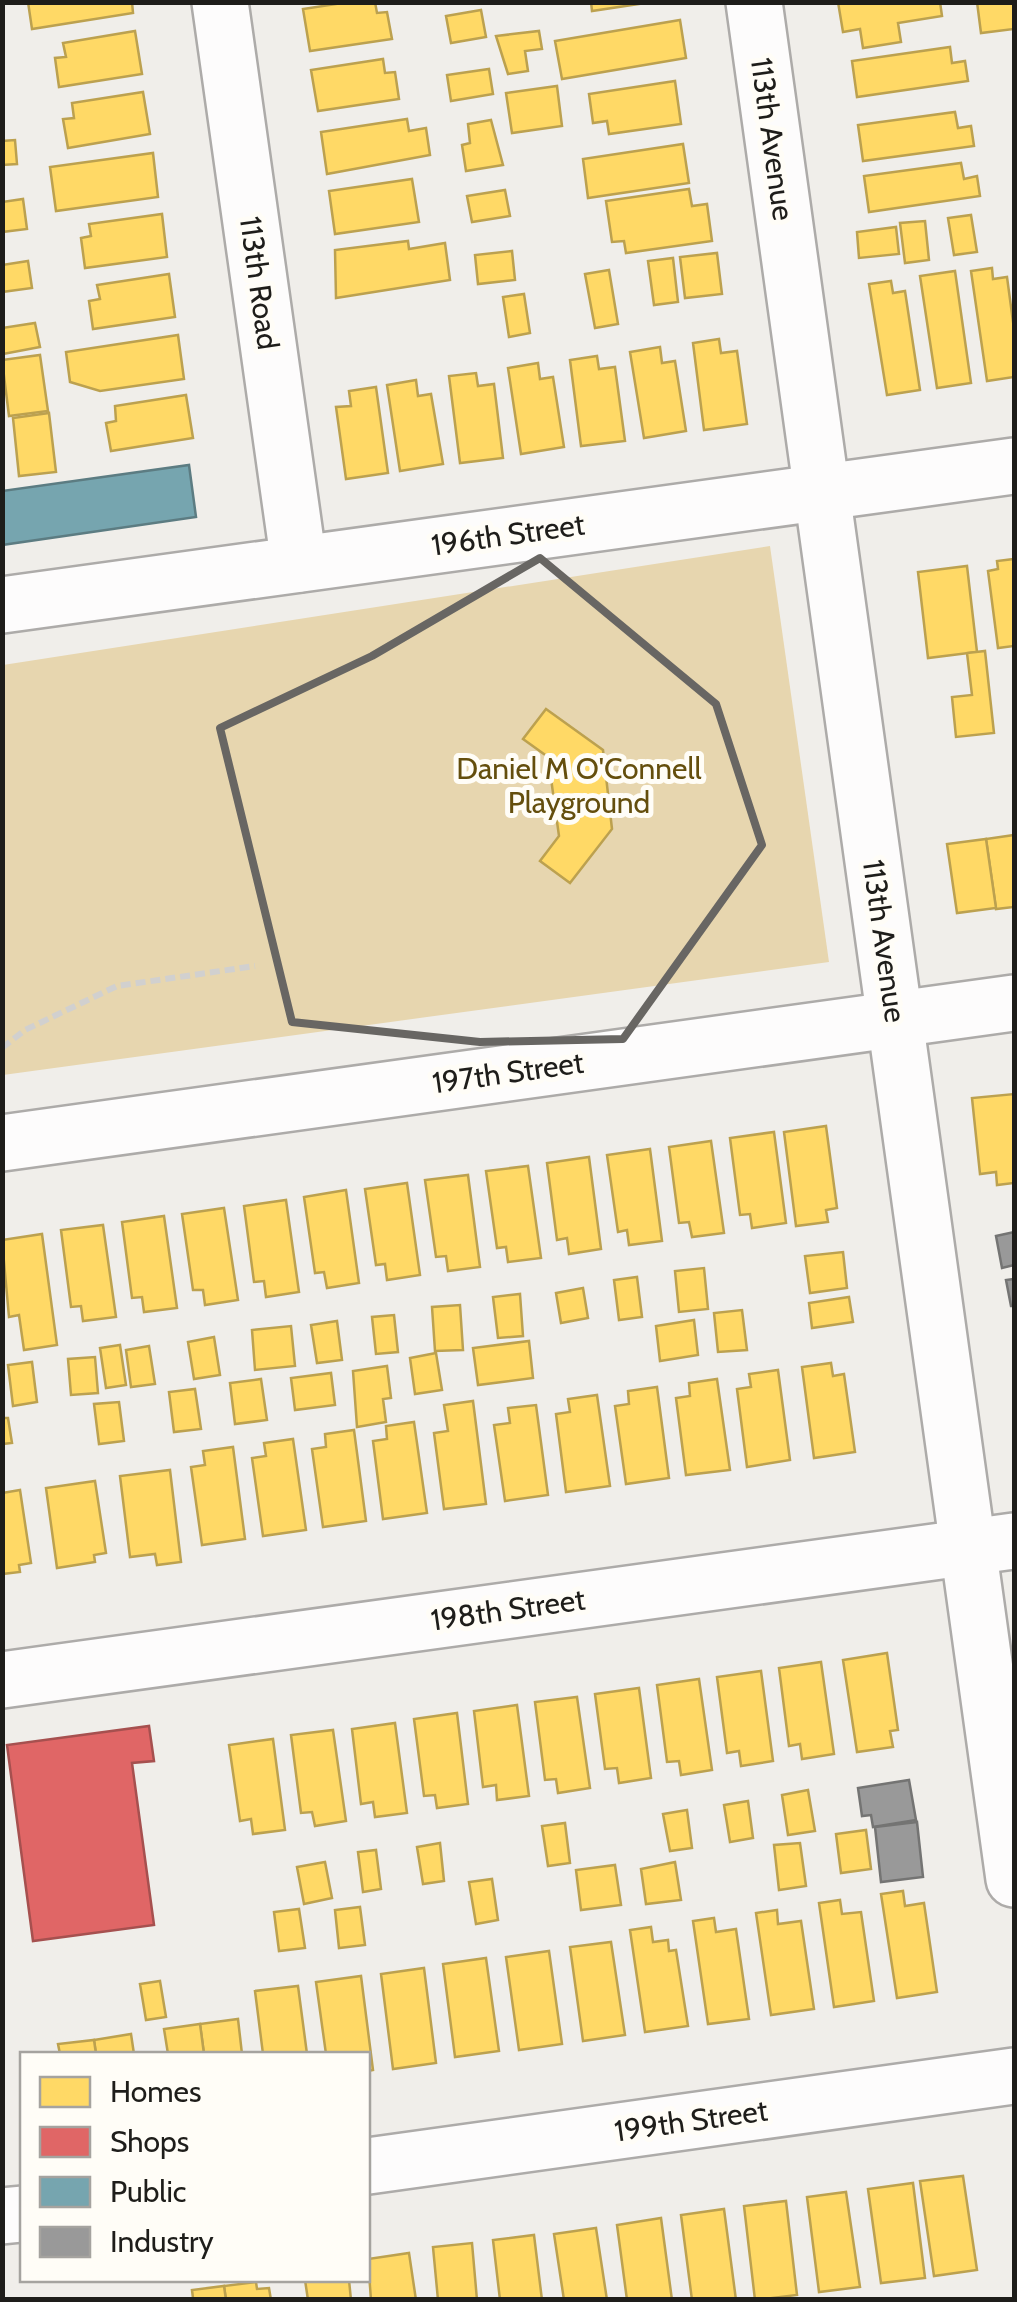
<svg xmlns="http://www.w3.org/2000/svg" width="1017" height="2302" font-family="Cabin,sans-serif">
	<rect width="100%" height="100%" fill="#f0eeea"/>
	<polygon fill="#e7d6af" points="770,546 829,962 3,1075 3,665"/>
	<g fill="#ffd966" stroke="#bca14f" stroke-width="2.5">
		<polygon points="28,2 132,2 133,13 32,29"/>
		<polygon points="349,2 375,2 377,13 387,12 392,39 310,51 303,9"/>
		<polygon points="591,2 652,2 592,11"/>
		<polygon points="838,2 940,2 942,16 898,23 901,42 863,48 860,29 843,32"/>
		<polygon points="977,2 1014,2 1014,29 981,33"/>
		<polygon points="481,10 486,37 451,43 446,16"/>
		<polygon points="680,20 686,58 562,79 555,41"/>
		<polygon points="135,31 142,74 59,87 55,58 66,57 63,43"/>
		<polygon points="539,31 542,49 525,51 528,71 508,74 496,36"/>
		<polygon points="950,47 952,63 965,61 968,81 857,97 852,61"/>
		<polygon points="383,59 385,73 395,72 399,99 318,111 311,70"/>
		<polygon points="489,69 493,94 451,101 447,75"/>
		<polygon points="675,81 681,124 609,134 607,121 593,123 589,94"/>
		<polygon points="557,86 562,126 512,133 506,93"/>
		<polygon points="143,92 150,134 68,148 63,119 74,118 72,103"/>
		<polygon points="955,112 958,128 971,126 974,146 863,161 858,125"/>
		<polygon points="407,119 409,131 426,128 430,155 327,174 321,132"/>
		<polygon points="491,120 503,165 466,171 462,145 470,143 468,124"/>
		<polygon points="15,140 17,164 2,165 2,141"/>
		<polygon points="683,144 689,183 588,198 583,159"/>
		<polygon points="153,153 158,197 56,211 50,167"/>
		<polygon points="961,163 964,179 977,176 980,196 869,212 864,176"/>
		<polygon points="412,179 419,222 335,234 329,191"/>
		<polygon points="689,189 692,206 707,204 712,241 626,253 624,241 612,242 606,201"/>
		<polygon points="505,190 510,216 472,222 467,196"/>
		<polygon points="23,199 27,229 2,232 2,202"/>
		<polygon points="162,214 167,257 85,268 81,238 91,236 89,224"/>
		<polygon points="971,215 977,252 954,255 948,218"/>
		<polygon points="925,221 929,260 905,263 900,223"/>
		<polygon points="896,227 899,254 859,258 857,232"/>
		<polygon points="408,241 409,249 445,243 450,280 336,298 335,250"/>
		<polygon points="512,251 515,280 478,284 475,255"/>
		<polygon points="717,253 722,294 685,298 680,257"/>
		<polygon points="673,258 678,302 654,305 648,261"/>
		<polygon points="28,261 32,288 2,292 2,265"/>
		<polygon points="992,268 993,279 1007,277 1014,329 1014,377 987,381 971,271"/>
		<polygon points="609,270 618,324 595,328 585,274"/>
		<polygon points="955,271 971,383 937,388 920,276"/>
		<polygon points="169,274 175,317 93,329 89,301 100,299 97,285"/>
		<polygon points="891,281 893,293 905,291 920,390 887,395 869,284"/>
		<polygon points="524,294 530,333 509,337 503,297"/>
		<polygon points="35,323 40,347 3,354 2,328"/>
		<polygon points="178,335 184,379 100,391 70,382 66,352"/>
		<polygon points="719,339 721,353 737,351 747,424 704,430 693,343"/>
		<polygon points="660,347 662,363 675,361 686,431 644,438 630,352"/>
		<polygon points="40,355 48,411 9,416 2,360"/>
		<polygon points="597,356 599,369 615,367 625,441 581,446 570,360"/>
		<polygon points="538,363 540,379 553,377 564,447 521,454 508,368"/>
		<polygon points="476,373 478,386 494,384 503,458 460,463 449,376"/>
		<polygon points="416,380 418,396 431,394 443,464 400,471 387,385"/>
		<polygon points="376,387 388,473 346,479 336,407 351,406 349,391"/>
		<polygon points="186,395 193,438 111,451 106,423 116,421 115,406"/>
		<polygon points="49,413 56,472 19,476 13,418"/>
		<polygon points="1014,559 1014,646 998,648 988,571 998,569 997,561"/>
		<polygon points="967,566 977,652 928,658 918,572"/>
		<polygon points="985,651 994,733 956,737 952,697 972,695 967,653"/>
		<polygon points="546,709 603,750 612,829 570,883 540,861 559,836 548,757 523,739"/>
		<polygon points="1014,835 1014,907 996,909 986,839"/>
		<polygon points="986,839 996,908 957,913 947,844"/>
		<polygon points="1014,1094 1014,1183 997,1185 996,1172 980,1174 972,1098"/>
		<polygon points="826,1126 837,1208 826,1210 828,1222 796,1226 784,1132"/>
		<polygon points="774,1132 786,1223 752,1228 750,1214 740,1215 730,1138"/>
		<polygon points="711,1141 724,1233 692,1237 689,1222 679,1223 669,1147"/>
		<polygon points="650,1149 662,1241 629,1245 627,1230 618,1232 607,1155"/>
		<polygon points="589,1157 601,1249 569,1254 567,1238 557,1240 547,1163"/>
		<polygon points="528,1166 541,1258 508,1262 506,1247 497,1248 486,1171"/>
		<polygon points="468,1175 480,1267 448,1271 446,1256 436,1257 425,1180"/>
		<polygon points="407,1183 420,1275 387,1280 385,1264 376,1265 365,1189"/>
		<polygon points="346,1190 359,1283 327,1288 324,1272 315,1273 304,1197"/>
		<polygon points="286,1200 299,1292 266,1297 264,1281 254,1282 244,1206"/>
		<polygon points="224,1208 238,1300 205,1305 203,1290 193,1290 182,1214"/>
		<polygon points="164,1216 177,1308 144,1312 142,1297 132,1298 122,1222"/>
		<polygon points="103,1225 116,1317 83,1321 81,1306 71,1307 61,1230"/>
		<polygon points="42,1234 57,1345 24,1350 19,1315 9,1317 2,1240"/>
		<polygon points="843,1252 847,1288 810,1293 805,1256"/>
		<polygon points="704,1268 708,1309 679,1312 675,1271"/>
		<polygon points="637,1277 642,1317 619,1320 614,1280"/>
		<polygon points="583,1288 588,1318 561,1323 556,1293"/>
		<polygon points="520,1294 523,1336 498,1338 493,1297"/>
		<polygon points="849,1297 853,1322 812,1328 809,1303"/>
		<polygon points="460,1305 463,1350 435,1351 432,1307"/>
		<polygon points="742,1310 747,1350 718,1352 714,1313"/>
		<polygon points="394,1315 398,1352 376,1354 372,1317"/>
		<polygon points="694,1320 698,1355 660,1361 656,1326"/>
		<polygon points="337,1321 342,1360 317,1363 311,1325"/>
		<polygon points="291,1326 295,1366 255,1370 252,1330"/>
		<polygon points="214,1337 220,1375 194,1379 188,1342"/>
		<polygon points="529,1341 533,1378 478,1385 473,1348"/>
		<polygon points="120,1345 126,1385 106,1388 100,1348"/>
		<polygon points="149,1346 155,1384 131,1387 126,1350"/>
		<polygon points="436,1353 442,1390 415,1394 410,1358"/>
		<polygon points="95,1357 98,1393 71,1395 68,1359"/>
		<polygon points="32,1362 37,1402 13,1406 8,1365"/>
		<polygon points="831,1363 833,1376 844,1374 855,1452 814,1458 802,1367"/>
		<polygon points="387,1366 391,1398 383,1399 386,1422 357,1427 353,1371"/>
		<polygon points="778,1370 790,1460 747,1467 737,1389 751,1387 749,1374"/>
		<polygon points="331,1373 335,1405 295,1410 291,1378"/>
		<polygon points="261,1379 267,1420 235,1424 230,1383"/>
		<polygon points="717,1379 730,1470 686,1475 676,1398 690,1396 689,1383"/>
		<polygon points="657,1387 669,1478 626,1484 615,1406 629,1404 628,1391"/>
		<polygon points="195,1389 201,1429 174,1432 169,1392"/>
		<polygon points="597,1395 610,1486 566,1492 556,1414 570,1412 568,1399"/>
		<polygon points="473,1401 486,1504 444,1509 434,1433 448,1431 444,1405"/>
		<polygon points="119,1402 124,1441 99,1444 94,1404"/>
		<polygon points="536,1405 548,1495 505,1501 494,1425 510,1423 508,1408"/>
		<polygon points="2,1418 8,1418 12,1443 2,1444"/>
		<polygon points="414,1422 427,1513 383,1519 373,1441 387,1439 386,1426"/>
		<polygon points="354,1430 366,1521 323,1527 312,1449 326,1447 325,1434"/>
		<polygon points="293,1439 306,1530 263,1536 252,1458 266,1456 264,1443"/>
		<polygon points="233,1447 245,1539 202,1545 191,1467 205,1465 203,1451"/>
		<polygon points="170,1470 181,1562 157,1565 155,1554 130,1557 120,1476"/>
		<polygon points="95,1481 106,1553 94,1555 95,1562 57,1568 46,1488"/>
		<polygon points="20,1490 31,1563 19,1565 20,1572 2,1574 2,1493"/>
		<polygon points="887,1653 898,1730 890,1731 893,1747 857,1752 843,1660"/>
		<polygon points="821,1662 834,1754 802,1759 800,1744 789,1746 779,1668"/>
		<polygon points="761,1671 773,1761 741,1766 739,1751 727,1753 717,1677"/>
		<polygon points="699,1679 712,1770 681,1775 679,1761 667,1762 657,1685"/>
		<polygon points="639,1688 651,1778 619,1783 617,1768 605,1769 595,1694"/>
		<polygon points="577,1697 590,1788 558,1793 556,1779 545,1780 535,1702"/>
		<polygon points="517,1705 529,1796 497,1800 496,1785 483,1787 474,1711"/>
		<polygon points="457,1713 468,1804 437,1808 435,1795 424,1796 414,1719"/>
		<polygon points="395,1723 407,1813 375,1817 373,1802 361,1804 352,1729"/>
		<polygon points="333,1730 346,1821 315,1826 312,1812 301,1813 291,1735"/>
		<polygon points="273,1739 285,1830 253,1834 251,1819 240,1821 229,1745"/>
		<polygon points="808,1790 815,1831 788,1835 782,1795"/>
		<polygon points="748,1801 753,1838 730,1842 724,1805"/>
		<polygon points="687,1810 692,1848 670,1851 663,1814"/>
		<polygon points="565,1823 570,1863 548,1866 542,1826"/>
		<polygon points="866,1830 871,1869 841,1873 836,1834"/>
		<polygon points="440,1843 444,1881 423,1884 417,1847"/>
		<polygon points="800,1843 806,1886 779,1890 774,1845"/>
		<polygon points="376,1850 381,1889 363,1892 358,1852"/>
		<polygon points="325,1862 332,1898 304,1904 297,1867"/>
		<polygon points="675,1862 681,1900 646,1904 641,1869"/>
		<polygon points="615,1865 621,1905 581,1910 576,1870"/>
		<polygon points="492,1879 498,1920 476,1924 469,1882"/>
		<polygon points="903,1891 905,1906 924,1903 937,1992 897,1998 881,1894"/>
		<polygon points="840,1900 842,1914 861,1912 874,2001 834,2007 819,1903"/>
		<polygon points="360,1907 365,1945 339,1948 335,1910"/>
		<polygon points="299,1909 305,1948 279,1951 274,1912"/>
		<polygon points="777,1910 778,1924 801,1921 814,2009 771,2015 756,1913"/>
		<polygon points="714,1918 716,1932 736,1929 749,2019 708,2024 693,1921"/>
		<polygon points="651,1927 653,1942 668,1940 669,1951 676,1950 688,2026 645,2032 630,1930"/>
		<polygon points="611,1942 625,2035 583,2041 570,1947"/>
		<polygon points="549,1951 562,2044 519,2050 506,1957"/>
		<polygon points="486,1958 499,2051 455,2057 443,1964"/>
		<polygon points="424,1968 436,2063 393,2069 381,1974"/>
		<polygon points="361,1976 373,2070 368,2071 368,2054 326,2054 316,1982"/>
		<polygon points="160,1981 166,2017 146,2020 140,1984"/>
		<polygon points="298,1986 307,2054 263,2054 255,1991"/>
		<polygon points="238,2019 242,2054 204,2054 200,2024"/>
		<polygon points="200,2024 204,2054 168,2054 164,2029"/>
		<polygon points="131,2034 134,2054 96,2054 94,2040"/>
		<polygon points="94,2040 96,2054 60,2054 58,2044"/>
		<polygon points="963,2176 977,2270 934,2276 920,2181"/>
		<polygon points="913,2183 925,2278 881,2283 868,2189"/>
		<polygon points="846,2192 860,2287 819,2292 807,2197"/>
		<polygon points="786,2201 797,2295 755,2300 744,2206"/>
		<polygon points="724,2209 736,2300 692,2300 681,2215"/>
		<polygon points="661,2218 672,2300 627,2300 617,2225"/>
		<polygon points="596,2228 607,2300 564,2300 554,2234"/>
		<polygon points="534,2235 542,2300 500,2300 493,2240"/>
		<polygon points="472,2243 477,2300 438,2300 433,2247"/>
		<polygon points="409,2253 416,2300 371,2300 368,2259"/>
		<polygon points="305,2280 349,2280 351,2300 308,2300"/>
		<polygon points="256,2282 257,2289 269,2288 271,2300 226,2300 224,2286"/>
		<polygon points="224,2286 226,2300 185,2300 193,2298 192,2290"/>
	</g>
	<polygon fill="#e06666" stroke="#a6504f" stroke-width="2.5" points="149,1726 154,1761 132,1763 154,1925 33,1941 7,1745"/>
	<polygon fill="#76a5af" stroke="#5c7c82" stroke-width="2.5" points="189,465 196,517 2,545 2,491"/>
	<g fill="#999" stroke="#747473" stroke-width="2.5">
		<polygon points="1014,1232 1014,1265 1002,1268 996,1236"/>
		<polygon points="1014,1279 1014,1306 1011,1306 1006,1280"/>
		<polygon points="909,1780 916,1820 873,1827 871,1815 862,1816 858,1788"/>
		<polygon points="917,1822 923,1877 881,1882 875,1827"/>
	</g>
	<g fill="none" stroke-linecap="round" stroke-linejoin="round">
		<g stroke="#adaba9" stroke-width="60">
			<g id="minor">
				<polyline points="220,2 299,564"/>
				<polyline points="754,2 1014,1879"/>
				<polyline points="2,605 1014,466"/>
				<polyline points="2,1143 1014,1003"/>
				<polyline points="2,1680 1014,1541"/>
				<polyline points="368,2166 1014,2076"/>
				<polyline points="2,2216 22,2214"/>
			</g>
		</g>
		<polyline stroke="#d1d0cf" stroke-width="6" stroke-dasharray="10 5" stroke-linecap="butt" points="2,1048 25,1030 117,986 255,966"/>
		<use href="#minor" stroke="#fdfcfc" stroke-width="55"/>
	</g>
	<path fill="none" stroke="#686663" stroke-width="8" stroke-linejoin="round" d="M 540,558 L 716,704 L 762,845 L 623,1039 L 480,1042 L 292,1022 L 220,728 L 372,656 Z"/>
	<g text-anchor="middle" stroke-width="10" stroke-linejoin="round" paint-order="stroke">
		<g font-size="30" fill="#1e1d1a" stroke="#fffdf7">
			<text transform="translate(772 139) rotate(82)" y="10">113th Avenue</text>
			<text transform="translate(259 283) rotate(82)" y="10">113th Road</text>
			<text transform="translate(508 535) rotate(-8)" y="10">196th Street</text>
			<text transform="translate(884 941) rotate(82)" y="10">113th Avenue</text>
			<text transform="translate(508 1073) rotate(-8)" y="10">197th Street</text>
			<text transform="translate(508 1610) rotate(-8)" y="10">198th Street</text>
			<text transform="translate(691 2121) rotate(-8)" y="10">199th Street</text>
		</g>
		<g font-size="30" fill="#644e0d" stroke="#fffdf7">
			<text x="579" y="779">Daniel M O'Connell<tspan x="579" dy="34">Playground</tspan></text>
		</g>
	</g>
	<rect width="1017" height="2302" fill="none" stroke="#1e1d1a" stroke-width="10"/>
	<rect x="20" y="2052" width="350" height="230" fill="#fffdf7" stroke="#a5a39f" stroke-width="2.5"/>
	<rect x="40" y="2077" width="50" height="30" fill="#ffd966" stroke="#a5a39f" stroke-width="2.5"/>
	<text x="110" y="2102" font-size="30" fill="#1e1d1a">Homes</text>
	<rect x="40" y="2127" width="50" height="30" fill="#e06666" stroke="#a5a39f" stroke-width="2.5"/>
	<text x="110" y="2152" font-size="30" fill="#1e1d1a">Shops</text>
	<rect x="40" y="2177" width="50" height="30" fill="#76a5af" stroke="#a5a39f" stroke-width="2.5"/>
	<text x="110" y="2202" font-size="30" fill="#1e1d1a">Public</text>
	<rect x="40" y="2227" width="50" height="30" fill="#999999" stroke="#a5a39f" stroke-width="2.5"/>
	<text x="110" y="2252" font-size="30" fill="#1e1d1a">Industry</text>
</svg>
